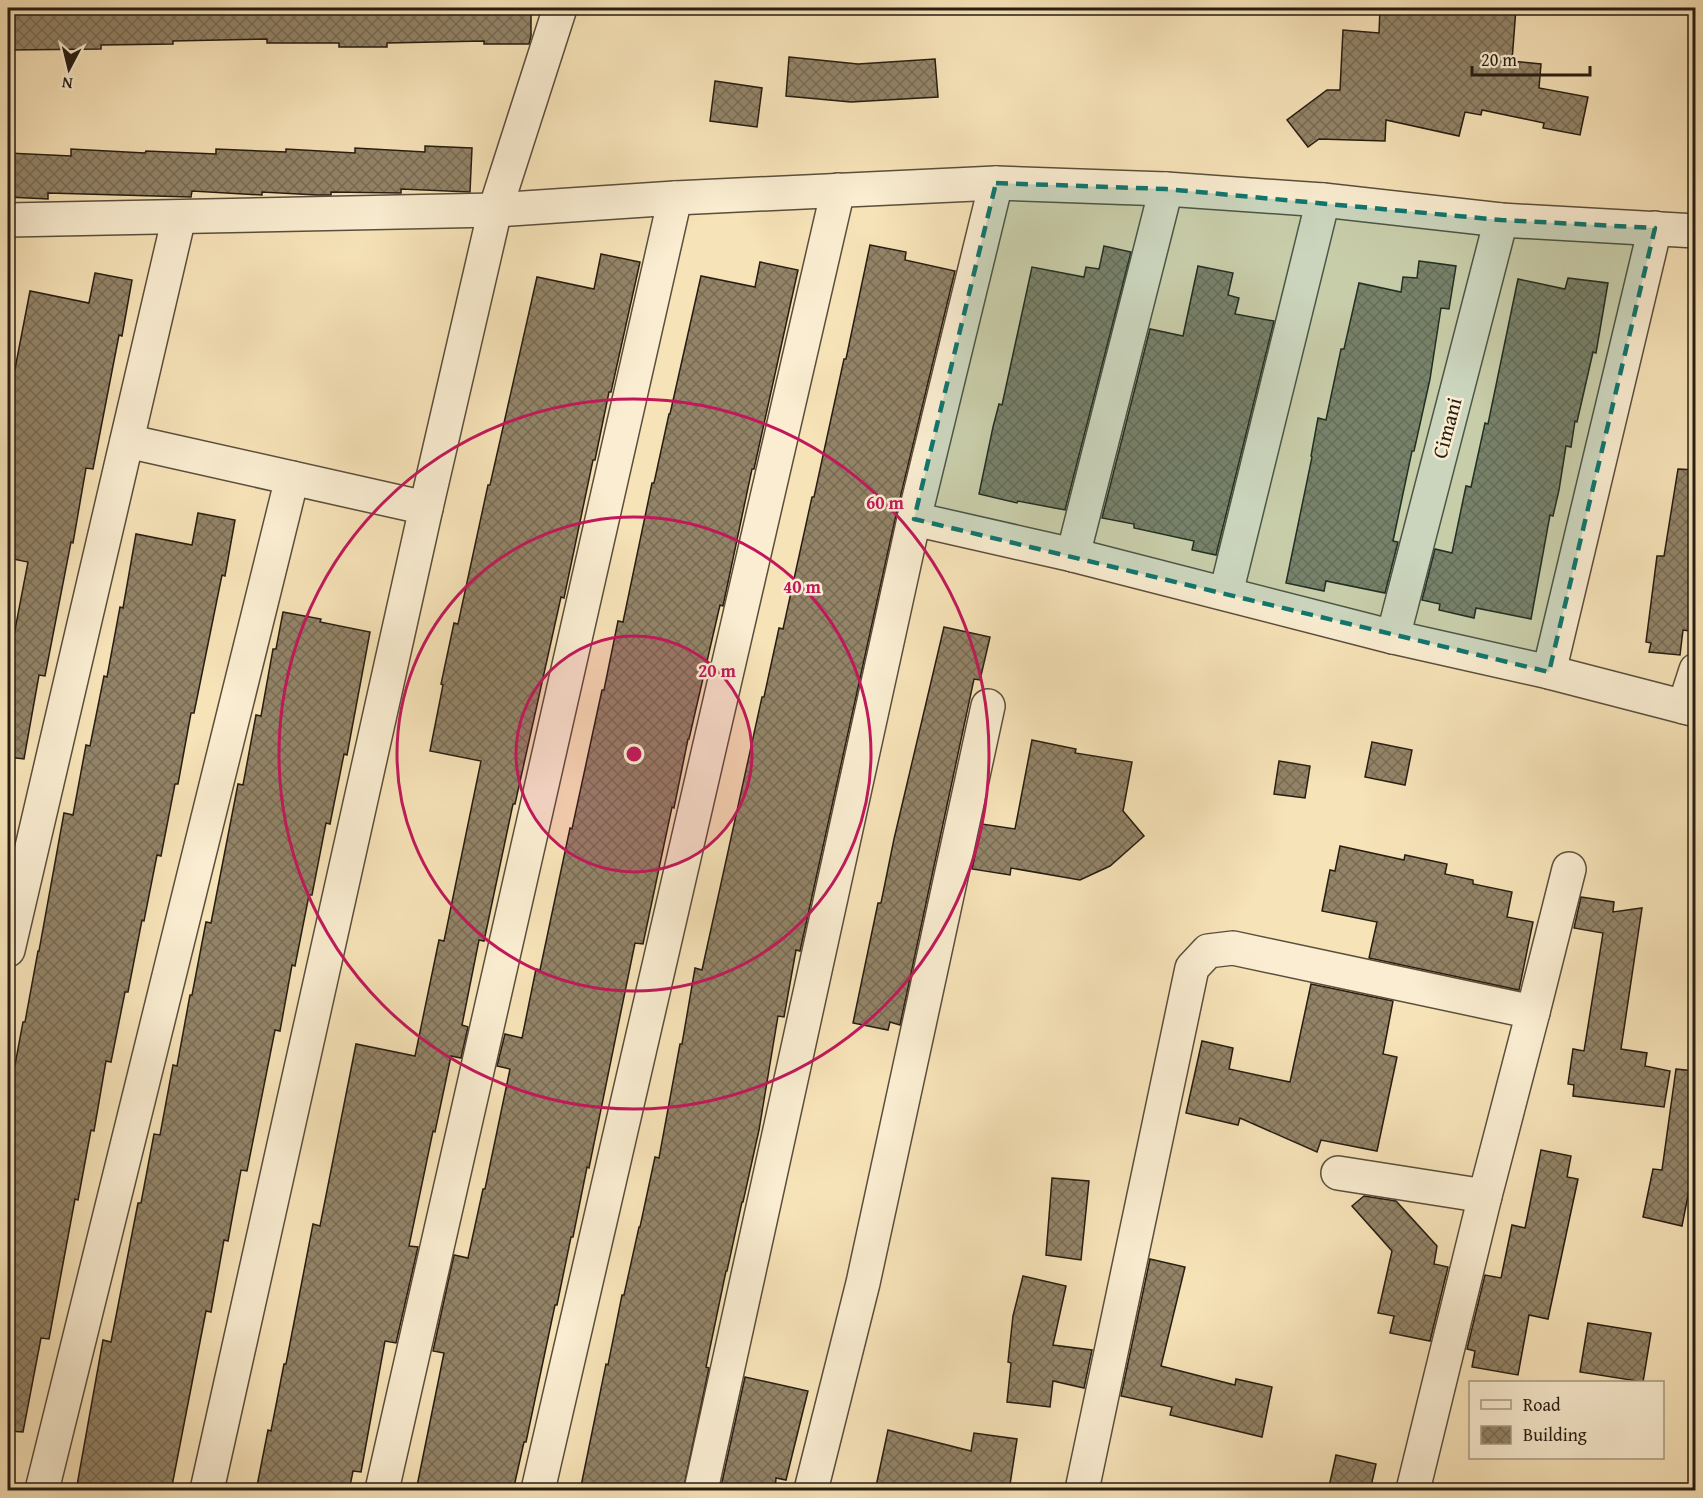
<svg xmlns="http://www.w3.org/2000/svg" width="1703" height="1498" font-family="'Gentium Book Plus',serif">
	<defs>
		<pattern id="building-cross-hatch" width="8" height="8" patternUnits="userSpaceOnUse" patternTransform="scale(1.5)"><rect width="8" height="8" fill="#938468"/><path d="M0 0l8 8M0 8l8-8" fill="none" stroke="#786b54"/></pattern>
	</defs>
	<rect width="100%" height="100%" fill="#f7e3b8"/>
	<filter id="stains"><feTurbulence type="fractalNoise" baseFrequency=".00333" numOctaves="4"/><feColorMatrix values="0 0 0 0 .2 0 0 0 0 .09 0 0 0 0 .02 0 0 0 .5 -.17"/></filter>
	<radialGradient id="worn" r=".72"><stop offset=".6" stop-color="#630" stop-opacity="0"/><stop offset="1" stop-color="#630" stop-opacity=".3"/></radialGradient>
	<g fill="url(#building-cross-hatch)" stroke="#271d12" stroke-width="1.5">
		<polygon points="8,8 531,8 531,36 529,44 484,44 484,41 387,43 387,47 339,47 339,43 267,43 267,39 173,41 173,44 101,45 101,49 8,50"/>
		<polygon points="1380,8 1516,8 1512,61 1541,64 1539,88 1588,97 1580,135 1543,128 1544,123 1482,110 1481,115 1465,112 1459,136 1386,120 1385,141 1319,139 1308,147 1287,120 1327,90 1340,90 1343,30 1379,33"/>
		<polygon points="789,57 858,64 935,59 938,97 851,102 786,96"/>
		<polygon points="715,81 762,88 757,127 710,121"/>
		<polygon points="425,146 472,148 470,192 401,189 401,193 331,192 331,195 317,195 262,192 262,195 192,191 191,197 48,193 48,199 8,197 8,153 71,156 71,149 145,153 146,151 216,154 216,149 286,152 286,149 355,153 355,148 425,152"/>
		<polygon points="870,245 906,252 905,260 955,271 896,515 800,951 796,950 784,1017 778,1016 759,1130 743,1202 742,1202 727,1271 726,1271 706,1367 709,1368 683,1491 580,1491 606,1364 608,1365 622,1295 624,1295 639,1227 640,1227 655,1157 659,1158 680,1044 682,1044 695,968 702,970 762,697 764,697 779,628 783,629 812,497 814,497 844,359 846,359"/>
		<polygon points="1104,246 1131,252 1065,510 1018,501 1017,503 979,494 993,427 999,404 1002,405 1032,267 1084,277 1086,267 1099,269"/>
		<polygon points="601,254 640,262 611,392 609,392 595,460 593,460 564,598 561,597 515,804 513,804 484,941 479,940 462,1025 468,1027 461,1058 451,1056 435,1132 433,1131 409,1246 418,1247 396,1343 385,1341 361,1472 353,1471 349,1491 283,1491 257,1486 268,1430 271,1431 284,1364 286,1364 313,1224 320,1226 356,1044 415,1056 439,940 444,941 481,761 430,751 443,685 441,684 454,623 458,624 488,485 490,485 537,277 594,289"/>
		<polygon points="1419,261 1456,266 1449,309 1441,308 1430,379 1414,451 1412,451 1393,541 1398,542 1385,593 1326,581 1324,591 1286,583 1312,457 1311,456 1318,418 1326,420 1341,349 1344,349 1359,283 1401,292 1403,277 1417,278"/>
		<polygon points="760,262 798,270 754,469 752,469 723,606 720,605 689,739 688,739 674,808 672,807 643,944 635,943 589,1168 587,1167 573,1237 571,1237 557,1305 555,1305 526,1442 524,1442 513,1491 416,1491 444,1353 433,1351 454,1255 468,1258 483,1189 485,1189 510,1069 497,1066 505,1034 522,1038 536,969 540,970 570,828 572,829 602,690 604,690 618,621 623,622 652,483 654,483 669,414 670,414 701,276 755,287"/>
		<polygon points="1198,266 1233,273 1228,295 1239,298 1235,314 1274,321 1216,555 1192,550 1194,541 1134,528 1134,524 1102,518 1150,329 1183,336"/>
		<polygon points="95,273 132,280 122,336 119,335 93,469 86,468 73,543 71,542 45,676 39,675 24,759 8,757 8,666 28,562 8,558 8,405 30,291 89,303"/>
		<polygon points="1568,278 1608,283 1596,353 1593,352 1577,422 1575,421 1571,447 1566,446 1559,490 1553,516 1550,515 1531,619 1476,608 1474,618 1439,610 1440,604 1422,600 1435,549 1452,553 1466,486 1471,487 1485,423 1488,424 1518,279 1565,289"/>
		<polygon points="1678,469 1695,470 1695,580 1689,631 1683,630 1680,655 1649,652 1651,643 1646,642 1657,556 1664,556"/>
		<polygon points="198,513 235,520 225,576 222,575 194,713 191,713 178,784 175,784 161,856 157,855 144,921 142,920 128,992 125,992 111,1062 106,1061 94,1131 91,1130 78,1200 75,1199 49,1339 41,1338 23,1432 8,1431 8,1102 23,1022 25,1022 38,951 39,951 64,813 73,815 86,745 90,746 104,676 107,677 120,607 123,608 136,534 192,545"/>
		<polygon points="283,612 321,619 320,622 370,632 347,755 344,754 330,824 326,823 312,895 309,895 295,966 292,965 280,1031 275,1030 247,1171 241,1170 228,1241 224,1240 211,1312 206,1311 171,1491 76,1491 103,1340 111,1342 138,1203 141,1203 154,1134 160,1135 173,1065 177,1066 190,995 192,995 206,922 211,923 238,784 243,785 256,715 261,716 273,649 276,649"/>
		<polygon points="944,627 990,637 980,680 974,679 900,1025 890,1022 888,1030 853,1023 878,903 881,903 894,839"/>
		<polygon points="1032,740 1076,749 1075,753 1132,762 1123,811 1144,836 1110,866 1080,880 1011,868 1010,875 972,869 982,824 1015,829"/>
		<polygon points="1372,742 1412,750 1405,785 1365,777"/>
		<polygon points="1279,761 1310,766 1305,798 1274,794"/>
		<polygon points="1340,846 1404,860 1405,855 1447,864 1445,874 1473,880 1473,884 1512,892 1507,917 1533,922 1519,990 1369,958 1377,922 1322,911 1330,870 1335,871"/>
		<polygon points="1581,897 1614,902 1613,912 1642,908 1621,1049 1647,1053 1645,1066 1670,1071 1664,1107 1573,1096 1574,1085 1568,1084 1573,1049 1584,1051 1603,933 1574,928"/>
		<polygon points="1311,984 1393,1001 1383,1054 1397,1057 1377,1151 1321,1140 1317,1152 1240,1118 1238,1125 1186,1113 1202,1041 1233,1048 1229,1069 1290,1082"/>
		<polygon points="1676,1069 1695,1071 1695,1160 1682,1226 1643,1217 1653,1169 1662,1170"/>
		<polygon points="1541,1150 1571,1156 1567,1177 1578,1179 1548,1319 1529,1315 1518,1375 1472,1367 1475,1351 1467,1349 1485,1275 1501,1278 1512,1225 1525,1228"/>
		<polygon points="1052,1178 1089,1181 1081,1260 1046,1255"/>
		<polygon points="1364,1196 1396,1201 1437,1246 1434,1264 1448,1267 1430,1341 1390,1333 1394,1316 1378,1313 1392,1251 1352,1206"/>
		<polygon points="1150,1259 1185,1267 1161,1366 1235,1385 1236,1379 1272,1387 1262,1437 1170,1415 1172,1407 1121,1396"/>
		<polygon points="1023,1276 1066,1286 1053,1345 1092,1350 1084,1388 1053,1381 1050,1407 1007,1402 1011,1363 1008,1362 1013,1316"/>
		<polygon points="1588,1323 1651,1333 1643,1382 1580,1372"/>
		<polygon points="745,1377 808,1391 786,1480 776,1478 775,1491 720,1491"/>
		<polygon points="888,1430 971,1451 974,1433 1017,1439 1009,1491 875,1491"/>
		<polygon points="1336,1455 1376,1464 1370,1491 1328,1491"/>
	</g>
	<g fill="none" stroke-linecap="round" stroke-linejoin="round">
		<g stroke="#5b4e3c" stroke-width="36">
			<g id="minor">
				<polyline points="8,220 495,210 675,198 996,183 1166,189 1323,200 1501,220 1696,231"/>
				<polyline points="127,441 426,508"/>
				<polyline points="914,519 1073,555 1393,637 1549,672 1696,710"/>
				<polyline points="1073,555 1166,189"/>
				<polyline points="1226,593 1323,200"/>
				<polyline points="1393,637 1501,220"/>
				<polyline points="1549,672 1655,228"/>
				<polyline points="1684,707 1696,670"/>
				<polyline points="8,950 179,217"/>
				<polyline points="1533,1012 1569,869"/>
				<polyline points="1338,1173 1485,1196"/>
				<polyline points="42,1490 292,478"/>
				<polyline points="207,1490 426,508 495,210 560,8"/>
				<polyline points="382,1490 675,198"/>
				<polyline points="538,1490 838,190"/>
				<polyline points="701,1490 914,519 996,183"/>
				<polyline points="811,1490 863,1283 988,706"/>
				<polyline points="1082,1490 1192,968 1208,951 1233,948 1533,1012 1485,1196 1413,1490"/>
			</g>
		</g>
		<use href="#minor" stroke="#faedd1" stroke-width="33"/>
	</g>
	<path fill="#0f766e" fill-opacity="0.2" stroke="#0f766e" stroke-width="4.5" stroke-dasharray="12 8" stroke-linejoin="round" d="M 996,183 L 1166,189 L 1501,220 L 1655,228 L 1549,672 L 914,519 Z"/>
	<circle cx="634" cy="754" r="118" fill="#c2185b" fill-opacity=".12"/>
	<g fill="none" stroke="#c2185b" stroke-width="3">
		<circle cx="634" cy="754" r="118"/>
		<circle cx="634" cy="754" r="237"/>
		<circle cx="634" cy="754" r="355"/>
	</g>
	<g text-anchor="middle" stroke-width="5" stroke-linejoin="round" paint-order="stroke">
		<g font-size="21" fill="#271d12" stroke="#faedd1">
			<text transform="translate(1447 428) rotate(-75)" y="7">Cimani</text>
		</g>
	</g>
	<circle cx="634" cy="754" r="9" fill="#c2185b" stroke="#faedd1" stroke-width="3"/>
	<g font-size="18" text-anchor="middle" font-weight="bold" fill="#c2185b" stroke="#faedd1" stroke-width="5" stroke-linejoin="round" paint-order="stroke">
		<text x="885" y="509">60 m</text>
		<text x="802" y="593">40 m</text>
		<text x="717" y="677">20 m</text>
	</g>
	<rect width="1703" height="1498" fill="none" stroke="#f7e3b8" stroke-width="30"/>
	<rect x="9" y="9" width="1685" height="1480" fill="none" stroke="#271d12" stroke-width="3"/>
	<rect x="15" y="15" width="1673" height="1468" fill="none" stroke="#271d12" stroke-width="1.5"/>
	<rect x="1469" y="1381" width="195" height="78" fill="#faedd1" stroke="#a69a85" stroke-width="1.5"/>
	<rect x="1481" y="1400" width="30" height="9" fill="#faedd1" stroke="#a69a85" stroke-width="1.5"/>
	<text x="1523" y="1411" font-size="18" fill="#271d12">Road</text>
	<rect x="1481" y="1426" width="30" height="18" fill="url(#building-cross-hatch)" stroke="#a69a85" stroke-width="1.5"/>
	<text x="1523" y="1441" font-size="18" fill="#271d12">Building</text>
	<g transform="translate(69 69) rotate(187)" stroke="#faedd1" stroke-width="4.5" paint-order="stroke">
	<path d="M0-4.5L10 22L0 15L-10 22Z" fill="#271d12"/>
	<text y="-9" font-size="16" font-weight="bold" text-anchor="middle" fill="#271d12">N</text>
	</g>
	<path d="M1472 66v9h118v-9" fill="none" stroke="#271d12" stroke-width="3"/>
	<text x="1481" y="66" font-size="18" fill="#271d12" stroke="#faedd1" stroke-width="4.5" paint-order="stroke">20 m</text>
	<rect width="100%" height="100%" filter="url(#stains)"/>
	<rect width="100%" height="100%" fill="url(#worn)"/>
</svg>
